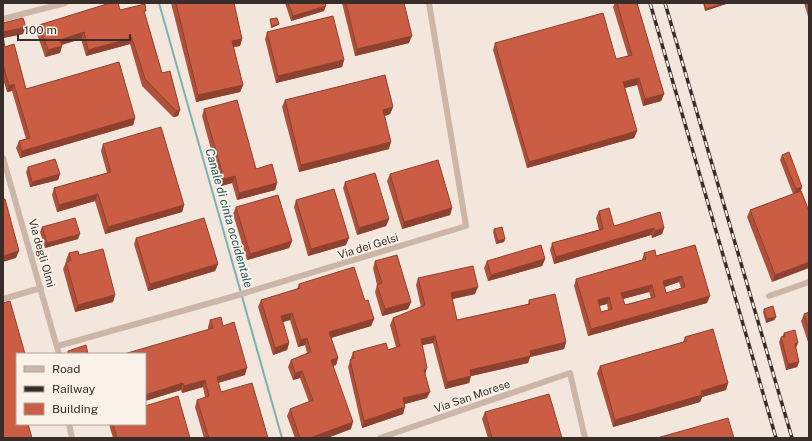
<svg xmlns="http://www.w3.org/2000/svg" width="812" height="441" font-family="'Public Sans',sans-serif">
	<rect width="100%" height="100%" fill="#f3e7dd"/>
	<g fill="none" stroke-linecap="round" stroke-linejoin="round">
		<polyline stroke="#7ab2b1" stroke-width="2" points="159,3 282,438"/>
		<g stroke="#ccb6a8" stroke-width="6">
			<polyline points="3,19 65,3"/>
			<polyline points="3,158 59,354"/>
			<polyline points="769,296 809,282"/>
			<polyline points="3,299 41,288"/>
			<polyline points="58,346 228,298 466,226 429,3"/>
			<polyline points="69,424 72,438"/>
			<polyline points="380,438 570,373 585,438"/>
		</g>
		<g stroke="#382d28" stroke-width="3.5">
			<g id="rail">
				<polyline points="650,3 776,438"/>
				<polyline points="665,3 792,438"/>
			</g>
		</g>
		<use href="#rail" stroke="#faf2e9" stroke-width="2" stroke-dasharray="6" stroke-linecap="butt"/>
	</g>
	<g fill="#ae503a" fill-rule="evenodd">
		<polygon points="171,3 234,3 242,39 240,46 233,47 243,85 240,92 196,102"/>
		<polygon points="285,3 325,3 324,11 291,21"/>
		<polygon points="342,3 404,3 409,43 355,56"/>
		<polygon points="615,3 637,3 664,94 661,101 643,106 637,85 625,88 637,131 634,138 527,168 493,50 495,43 616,59 628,56 613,7"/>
		<polygon points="703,3 729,3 705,11"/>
		<polygon points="804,3 809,3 809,20"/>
		<polygon points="120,10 145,14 162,73 180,110 178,116 173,117 142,86 130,44 86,56 81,39 62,45 60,53 45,57 36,31 39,25"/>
		<polygon points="270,19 279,24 278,25 271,28 270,21"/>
		<polygon points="3,23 23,34 3,38 5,47 26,89 135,118 133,125 20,158 16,148 19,141 26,139 12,91 7,92 3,79"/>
		<polygon points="267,32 344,60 342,67 276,83 265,39"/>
		<polygon points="285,100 393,107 390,114 385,116 389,149 299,172 282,107"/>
		<polygon points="204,109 256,169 277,183 275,190 237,200 232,183 221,186 202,116"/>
		<polygon points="103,144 184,205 182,212 105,234 95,201 57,212 52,195 54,188 107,173 101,151"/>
		<polygon points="782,155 802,187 801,191 809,211 772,282 747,217 750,210 793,194 780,160"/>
		<polygon points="28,167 60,174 58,180 30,187 26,172"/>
		<polygon points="390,174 452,208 450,215 402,229 387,181"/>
		<polygon points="345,182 389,219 386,226 357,235 343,188"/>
		<polygon points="296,200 346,245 308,256 294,207"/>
		<polygon points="236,207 292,241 289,248 247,260 233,214"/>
		<polygon points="599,211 614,226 664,228 662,234 652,238 651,235 554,264 550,250 552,243 599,230 596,218"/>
		<polygon points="42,227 78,239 45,248 40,232"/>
		<polygon points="494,229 505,239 504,242 496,244 493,232"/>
		<polygon points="136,238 218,264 215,271 148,291 134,244"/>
		<path d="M 695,245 L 707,303 L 588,336 L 574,286 L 576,279 L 642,260 L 644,253 L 656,256 ZM 679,282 L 681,288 L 666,293 L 665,287 ZM 649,292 L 651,298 L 625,305 L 623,299 ZM 607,304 L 608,310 L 601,312 L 599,306 Z"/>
		<polygon points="69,253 79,255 115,295 113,302 75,312 63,269 66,262 67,262 66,260"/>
		<polygon points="545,259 542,266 488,281 484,268 487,261"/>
		<polygon points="375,261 411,302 408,309 382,316 375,292 377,285 373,268"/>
		<polygon points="418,278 475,294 452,299 457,320 528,304 529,300 566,342 564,349 530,357 528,363 471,376 469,383 445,389 433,343 422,345 427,398 405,404 403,414 362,428 348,367 353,352 388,350 396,347 390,325 393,318 421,307 416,285"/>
		<polygon points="299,284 365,301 374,319 371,326 331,338 338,358 336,365 333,366 351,429 327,438 295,438 287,416 290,409 309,402 300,378 293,380 288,367 291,360 307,353 305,345 298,347 290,320 283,322 289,343 287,350 273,355 258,307 261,300 297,289"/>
		<polygon points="764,309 776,317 774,320 766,323 763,312"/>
		<polygon points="809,312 809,345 801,321 804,314"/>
		<polygon points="210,320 223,326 245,375 218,383 221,392 268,438 204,438 195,407 197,400 205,397 203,387 182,393 181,390 145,401 208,329 208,327"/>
		<polygon points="784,333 796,348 799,362 797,367 786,370 779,342 781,337 782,337"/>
		<polygon points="685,337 728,383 726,390 702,397 700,402 613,427 597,373 600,366 683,342"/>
		<polygon points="485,412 562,438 488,438 482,419"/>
		<polygon points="109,424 145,424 190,438 113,438"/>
	</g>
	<g fill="#8d412f">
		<polygon points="724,3 729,3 705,11 706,9"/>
		<polygon points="326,6 324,11 291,21 293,16"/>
		<polygon points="279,24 278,25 271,28 272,26"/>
		<polygon points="26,27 23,34 3,38 3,32"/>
		<polygon points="84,32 81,39 57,46 60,40"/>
		<polygon points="412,36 409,43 355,56 357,49"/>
		<polygon points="132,38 130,44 86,56 88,50"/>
		<polygon points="242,39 240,46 229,48 232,41"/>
		<polygon points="62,46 60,53 45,57 48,50"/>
		<polygon points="344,60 342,67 276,83 278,76"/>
		<polygon points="639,78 637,85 620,89 623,82"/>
		<polygon points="14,84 12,91 7,92 9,86"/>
		<polygon points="243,85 240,92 196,102 198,95"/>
		<polygon points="664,94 661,101 643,106 645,99"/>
		<polygon points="393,107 390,114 381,117 383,110"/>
		<polygon points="180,110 178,116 173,117 176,111"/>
		<polygon points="135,118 133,125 20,158 22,151"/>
		<polygon points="637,131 634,138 527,168 529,162"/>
		<polygon points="391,142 389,149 299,172 301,165"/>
		<polygon points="60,174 58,180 30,187 32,182"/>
		<polygon points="235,176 232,183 221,186 224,179"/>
		<polygon points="277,183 275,190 237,200 239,193"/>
		<polygon points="802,187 800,192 794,195 796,189"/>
		<polygon points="98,194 95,201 57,212 59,205"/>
		<polygon points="184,205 182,212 105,234 108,227"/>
		<polygon points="452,208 450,215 402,229 404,222"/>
		<polygon points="389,219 386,226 357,235 359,228"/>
		<polygon points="654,228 651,235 554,264 556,257"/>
		<polygon points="664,228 662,234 652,238 655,231"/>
		<polygon points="80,234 78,239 45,248 47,243"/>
		<polygon points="349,238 346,245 308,256 311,249"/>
		<polygon points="505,239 504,242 496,244 498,241"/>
		<polygon points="292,241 289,248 247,260 250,254"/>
		<polygon points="19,251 16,258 3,262 3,256"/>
		<polygon points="545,259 542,266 488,281 491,275"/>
		<polygon points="809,262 809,268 772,282 775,275"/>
		<polygon points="218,264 215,271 148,291 150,284"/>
		<polygon points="682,276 679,282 661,288 663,281"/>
		<polygon points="652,285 649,292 619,300 621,293"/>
		<polygon points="478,287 475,294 448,300 451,293"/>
		<polygon points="115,295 113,302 75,312 78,305"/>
		<polygon points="710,296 707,303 588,336 591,329"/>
		<polygon points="609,297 607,304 595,307 598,300"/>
		<polygon points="411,302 408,309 382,316 385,309"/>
		<polygon points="292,313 290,320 279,323 281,316"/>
		<polygon points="776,317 774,320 766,323 767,319"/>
		<polygon points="374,319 371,326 327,339 329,332"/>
		<polygon points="435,336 433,343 418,346 421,339"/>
		<polygon points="307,338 305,345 298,347 301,340"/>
		<polygon points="566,342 564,349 530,357 528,363 467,377 470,370 530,351"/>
		<polygon points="289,343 287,350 273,355 275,348"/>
		<polygon points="798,343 796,348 793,349 795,344"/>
		<polygon points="338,358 336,365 328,367 331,360"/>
		<polygon points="799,362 797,367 786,370 788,364"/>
		<polygon points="247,368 245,375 214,384 217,377"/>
		<polygon points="427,368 425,375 424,370"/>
		<polygon points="302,371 300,378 293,380 295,373"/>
		<polygon points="471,376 469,383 445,389 447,382"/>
		<polygon points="205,380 203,387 182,393 184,386"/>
		<polygon points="183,383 181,390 145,401 145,395"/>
		<polygon points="728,383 726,390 702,397 700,402 613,427 615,420"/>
		<polygon points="430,392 427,398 401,405 403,398"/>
		<polygon points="405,407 403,414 362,428 364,421"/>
		<polygon points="353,422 351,429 327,438 310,438"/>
	</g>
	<g fill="#ca5d43" stroke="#8d412f" fill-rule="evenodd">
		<polygon points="110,3 118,3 120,10 145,4 146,11 144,11 162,73 170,71 180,110 176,111 145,79 132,38 88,50 84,32 60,40 62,46 48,50 39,25"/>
		<polygon points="176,3 234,3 242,39 232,41 243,85 198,95"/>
		<polygon points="288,3 325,3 326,6 293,16"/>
		<polygon points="346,3 404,3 412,36 357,49"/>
		<polygon points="617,3 637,3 664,94 645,99 639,78 623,82 637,131 529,162 495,43 603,13 616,59 632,55"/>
		<polygon points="704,3 724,3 706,9"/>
		<polygon points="333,16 344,60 278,76 267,32"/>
		<polygon points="23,18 26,27 3,32 3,23"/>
		<polygon points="277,18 279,24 272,26 270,19"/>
		<polygon points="3,37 5,47 14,44 26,89 119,62 135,118 22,151 19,141 30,138 14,84 9,86 3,64"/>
		<polygon points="385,75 393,107 383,110 391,142 301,165 285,100"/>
		<polygon points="237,100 256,169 272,164 277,183 239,193 235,176 224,179 204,109"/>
		<polygon points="161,127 184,205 108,227 98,194 59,205 54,188 111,172 103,144"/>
		<polygon points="789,152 802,187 796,189 782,155"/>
		<polygon points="55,159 60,174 32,182 28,167"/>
		<polygon points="438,160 452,208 404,222 390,174"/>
		<polygon points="375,173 389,219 359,228 345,182"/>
		<polygon points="334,189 349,238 311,249 296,200"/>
		<polygon points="801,191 809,211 809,262 775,275 750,210"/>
		<polygon points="278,195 292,241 250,254 236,207"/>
		<polygon points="3,199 5,199 19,251 3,256"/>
		<polygon points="609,208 614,226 660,212 664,228 655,231 654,228 556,257 552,243 603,229 599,211"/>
		<polygon points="75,218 80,234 47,243 42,227"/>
		<polygon points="204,218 218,264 150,284 136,238"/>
		<polygon points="502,227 505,239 498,241 494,229"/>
		<polygon points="541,245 545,259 491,275 487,261"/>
		<path d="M 695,245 L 710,296 L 591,329 L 576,279 L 646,259 L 644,253 L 655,250 L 656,256 ZM 682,276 L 685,287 L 666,293 L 663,281 ZM 652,285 L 655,297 L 625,305 L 621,293 ZM 609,297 L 612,309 L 601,312 L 598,300 Z"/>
		<polygon points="103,249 115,295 78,305 66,262 71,261 69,253 78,251 79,255"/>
		<polygon points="397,255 411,302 385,309 377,285 382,283 375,261"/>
		<polygon points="473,266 478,287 451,293 457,320 530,304 529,300 555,294 566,342 530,351 531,356 470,370 471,376 447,382 435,336 421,339 427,368 424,370 430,392 403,398 405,407 364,421 350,360 354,358 353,352 386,343 388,350 400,346 393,318 425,305 418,278"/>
		<polygon points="354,267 365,301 368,300 374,319 329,332 338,358 331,360 353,422 310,438 300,438 290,409 313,400 302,371 295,373 291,360 311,352 307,338 301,340 292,313 281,316 289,343 275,348 261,300 300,288 299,284"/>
		<polygon points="10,301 25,354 17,354 17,424 28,424 32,438 3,438 3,303"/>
		<polygon points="773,306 776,317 767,319 764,309"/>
		<polygon points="809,312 809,330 804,314"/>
		<polygon points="221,317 223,326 234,322 247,368 217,377 221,392 252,383 268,438 209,438 197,400 209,396 205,380 184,386 183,383 145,395 145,354 124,354 213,328 210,320"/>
		<polygon points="713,329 728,383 701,391 702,395 615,420 600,366 687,341 685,337"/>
		<polygon points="795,330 798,343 795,344 799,362 788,364 781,337 785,336 784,333"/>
		<polygon points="86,345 88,354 68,354 68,351"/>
		<polygon points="549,394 562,438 492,438 485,412"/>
		<polygon points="178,396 190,438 117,438 113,424 145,424 145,406"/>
		<polygon points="728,418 734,438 657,438"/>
	</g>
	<g text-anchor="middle" stroke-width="3.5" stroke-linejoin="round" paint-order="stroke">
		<g font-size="11" fill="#382d28" stroke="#faf2e9">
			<text transform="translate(368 246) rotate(-17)" y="4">Via dei Gelsi</text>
			<text transform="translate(42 253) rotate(74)" y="4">Via degli Olmi</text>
			<text transform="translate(472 396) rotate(-19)" y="4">Via San Morese</text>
		</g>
		<g font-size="12" font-style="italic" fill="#1c5b5c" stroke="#faf2e9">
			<text transform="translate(229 218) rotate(74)" y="4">Canale di cinta occidentale</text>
		</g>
	</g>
	<rect width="812" height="441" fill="none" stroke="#382d28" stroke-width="8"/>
	<rect x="16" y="353" width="130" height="72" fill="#faf2e9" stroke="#aca39c"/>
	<rect x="24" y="366" width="20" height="6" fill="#ccb6a8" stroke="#aca39c"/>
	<text x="52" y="373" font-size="12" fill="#382d28">Road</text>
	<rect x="24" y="386" width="20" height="6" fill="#382d28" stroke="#aca39c"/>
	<text x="52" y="393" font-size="12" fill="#382d28">Railway</text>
	<rect x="24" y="403" width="20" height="12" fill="#ca5d43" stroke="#aca39c"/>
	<text x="52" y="413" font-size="12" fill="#382d28">Building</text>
	<path d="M18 34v6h112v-6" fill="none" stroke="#382d28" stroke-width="2"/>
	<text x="24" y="34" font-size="12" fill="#382d28" stroke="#faf2e9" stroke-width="3" paint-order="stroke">100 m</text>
</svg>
